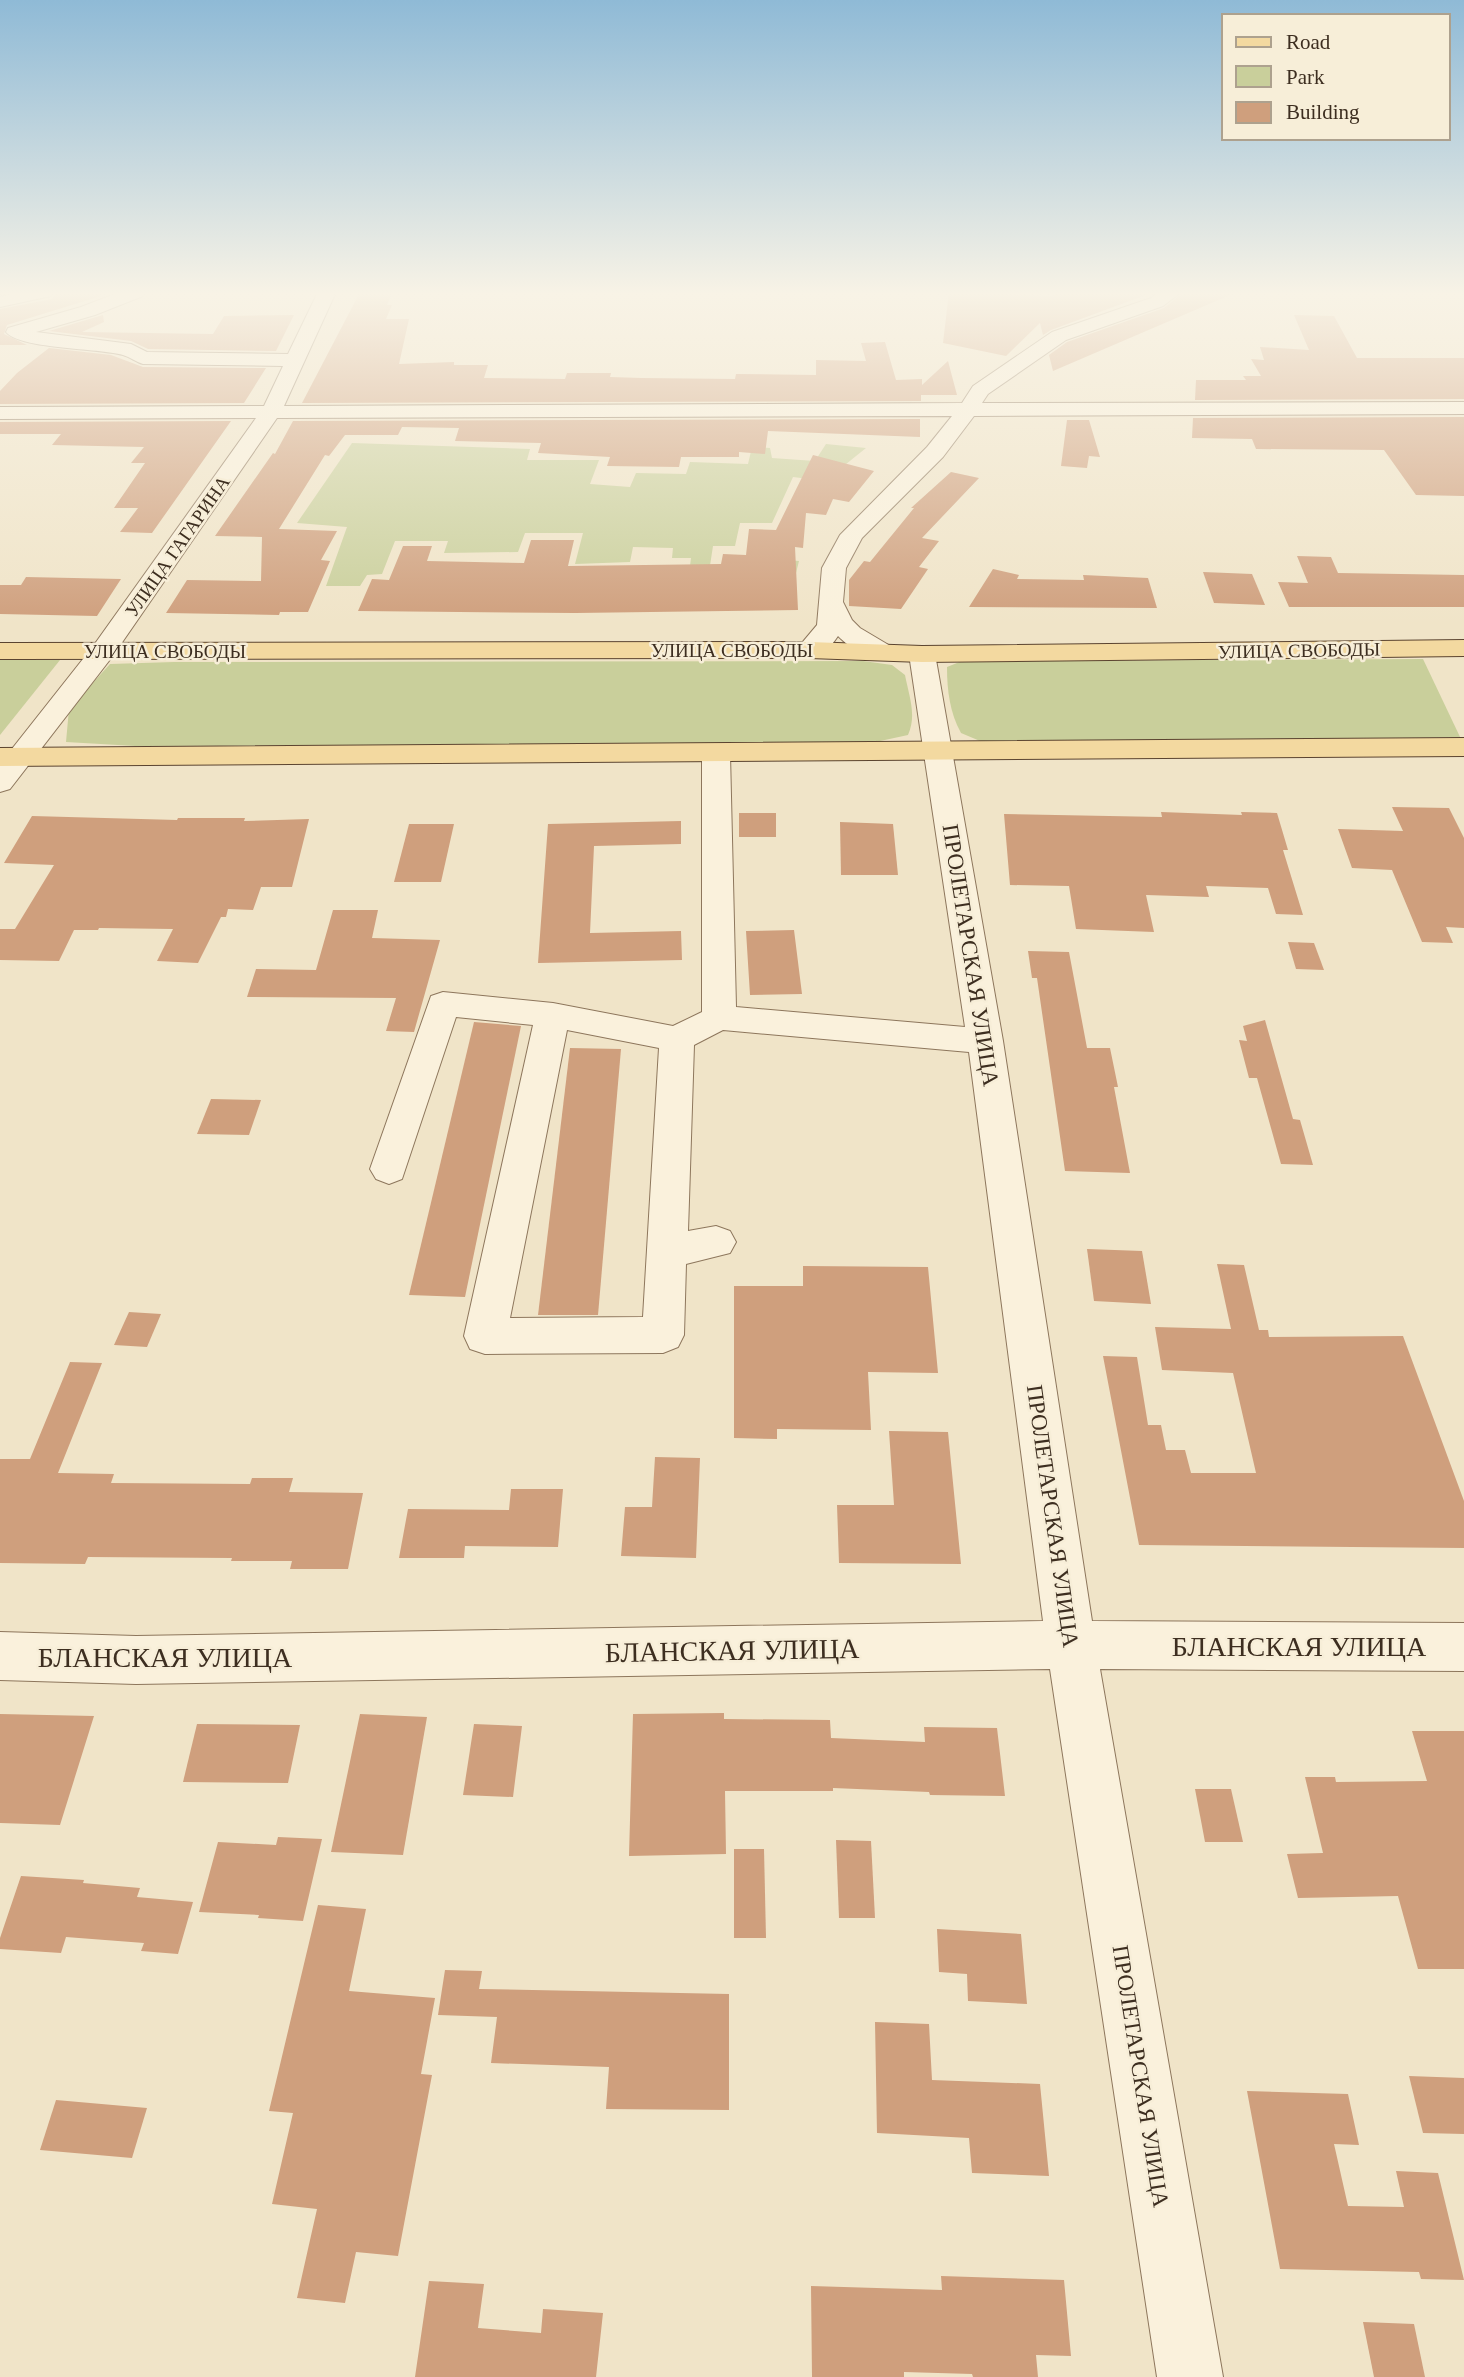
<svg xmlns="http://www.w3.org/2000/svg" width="1464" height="2377" font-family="Georgia,serif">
	<rect width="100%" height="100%" fill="#f0e4c8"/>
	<g fill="#c9cf9b">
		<polygon points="352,443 530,449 527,460 599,460 590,484 630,487 636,473 686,474 690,462 748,464 752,447 770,448 772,458 815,461 826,444 866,448 825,481 793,477 772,523 740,523 735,546 713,546 709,572 750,557 799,561 793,585 688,583 691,558 672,558 673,548 633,547 630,562 575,564 583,533 525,533 518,552 444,553 448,541 395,541 382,574 367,575 360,586 326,586 347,527 297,523"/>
		<path d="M 1423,659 L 1461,739 L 980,741 L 961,733 C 950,713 947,691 947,667 L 962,661 Z"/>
		<polygon points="0,660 60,660 0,735"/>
		<path d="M 863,661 L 892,665 L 905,675 C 909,696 917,715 908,735 L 871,743 L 818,744 L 135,746 L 66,742 L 69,709 L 110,664 L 174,662 Z"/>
	</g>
	<g fill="#cf9f7d">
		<polygon points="56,292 101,292 101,296 7,325 4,334 27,345 0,345 0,309 52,299"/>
		<polygon points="949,292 1053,296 1053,292 1154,292 1051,330 1043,335 1040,323 1006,356 943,343"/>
		<polygon points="1184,292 1237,292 1053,371 1049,355 1067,342 1164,308"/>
		<polygon points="359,294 391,295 387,305 392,305 386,319 409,319 399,364 454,362 454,365 488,365 484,378 565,379 567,373 611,373 610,377 642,378 735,379 736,374 816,375 816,360 866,361 861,343 885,342 896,380 922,379 922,385 948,361 957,395 921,395 921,401 302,403"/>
		<polygon points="103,315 104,322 82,332 213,334 224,316 294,315 276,351 148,349 131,341 49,331"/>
		<polygon points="1294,315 1334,316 1357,358 1464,358 1464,399 1195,400 1196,380 1246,380 1243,376 1261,376 1251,359 1264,360 1260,347 1309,350"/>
		<polygon points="49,348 111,355 143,367 266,368 244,403 0,404 0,391 17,373"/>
		<polygon points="1464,417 1464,496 1416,495 1384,450 1256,449 1252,439 1192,438 1193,418"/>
		<polygon points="920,419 920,437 768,431 765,454 739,452 739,457 681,457 679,467 607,466 610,457 538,453 541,443 455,441 459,428 402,427 398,435 345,435 329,456 325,455 279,529 337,531 321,560 330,561 308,612 280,612 279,615 166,613 187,580 261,581 262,537 215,536 273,453 275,454 293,421"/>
		<polygon points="1067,420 1089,420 1100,457 1089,456 1087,468 1061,466"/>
		<polygon points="231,421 152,533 120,532 138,508 114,508 145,463 131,463 144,447 52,445 61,434 0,434 0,422"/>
		<polygon points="813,455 874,471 849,502 833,499 826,515 806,513 803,548 795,547 798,610 575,613 358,611 372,579 389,580 403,546 432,546 427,561 524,563 531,540 574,540 568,566 721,564 723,554 746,555 749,529 776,530"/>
		<polygon points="951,472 979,478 922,538 939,541 919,567 928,569 901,609 849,606 849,580 864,561 870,562 914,508 911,508"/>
		<polygon points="1297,556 1331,557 1338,573 1464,575 1464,607 1289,607 1278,582 1308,583"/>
		<polygon points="993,569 1019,575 1017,579 1084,580 1083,575 1148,578 1157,608 969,607"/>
		<polygon points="1203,572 1252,574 1265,605 1214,603"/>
		<polygon points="26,577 121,579 97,616 0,614 0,585 21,585"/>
		<polygon points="1392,807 1449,808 1464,838 1464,928 1446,927 1453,943 1422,942 1392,870 1352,868 1338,829 1403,831"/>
		<polygon points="1161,812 1242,815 1241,812 1277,813 1288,850 1283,850 1303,915 1276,914 1268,888 1206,886 1209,897 1146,895 1154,932 1076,929 1069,886 1010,885 1004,814 1162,817"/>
		<rect x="739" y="813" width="37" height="24"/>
		<polygon points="32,816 177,820 178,818 245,818 244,821 309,819 292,887 261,887 253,910 228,909 226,917 221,917 198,963 157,961 173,929 99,928 98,930 74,930 59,961 0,960 0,929 15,929 54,865 4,863"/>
		<polygon points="681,821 681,844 594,846 590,933 681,931 682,960 538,963 548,824"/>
		<polygon points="840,822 893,824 898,875 841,875"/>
		<polygon points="409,824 454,824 441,882 394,882"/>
		<polygon points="333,910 378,910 372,938 440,940 414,1032 386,1031 396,998 247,997 256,969 316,970"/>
		<polygon points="794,930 802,994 750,995 746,931"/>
		<polygon points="1288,942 1314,943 1324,970 1296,969"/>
		<polygon points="1028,951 1069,952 1087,1048 1110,1048 1118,1087 1114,1087 1130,1173 1065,1171 1037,978 1032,978"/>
		<polygon points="1265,1020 1293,1119 1300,1120 1313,1165 1281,1164 1257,1078 1249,1078 1239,1040 1247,1041 1243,1026"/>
		<polygon points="474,1022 521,1026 465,1297 409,1295"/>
		<polygon points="570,1048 621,1049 598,1315 538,1315"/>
		<polygon points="211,1099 261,1100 249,1135 197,1134"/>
		<polygon points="1087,1249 1142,1251 1151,1304 1094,1301"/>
		<polygon points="1217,1264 1244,1265 1259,1330 1268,1330 1269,1337 1403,1336 1464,1501 1464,1548 1139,1545 1103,1356 1137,1357 1148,1425 1161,1425 1166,1450 1185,1450 1191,1473 1256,1473 1233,1373 1162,1370 1155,1327 1231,1329"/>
		<polygon points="803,1266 928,1267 938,1373 868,1372 871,1430 777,1429 777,1439 734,1438 734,1286 803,1286"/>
		<polygon points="129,1312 161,1314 147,1347 114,1345"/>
		<polygon points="70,1362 102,1363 58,1473 114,1474 111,1483 250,1484 252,1478 293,1478 289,1492 363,1493 348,1569 290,1569 292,1561 231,1561 232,1558 88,1557 85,1564 0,1563 0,1459 30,1459"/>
		<polygon points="889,1431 948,1432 961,1564 839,1563 837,1505 894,1505"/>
		<polygon points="655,1457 700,1458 696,1558 621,1556 625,1507 652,1507"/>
		<polygon points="511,1489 563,1489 558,1547 465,1546 464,1558 399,1558 408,1509 509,1510"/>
		<polygon points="724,1713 724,1719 830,1720 831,1738 925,1742 924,1727 997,1728 1005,1796 930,1795 929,1792 833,1788 833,1791 725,1791 726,1854 629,1856 633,1714"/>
		<polygon points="0,1714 94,1716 60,1825 0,1823"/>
		<polygon points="360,1714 427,1717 403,1855 331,1852"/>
		<polygon points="197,1724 300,1725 288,1783 183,1782"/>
		<polygon points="474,1724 522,1726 513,1797 463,1795"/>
		<polygon points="1412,1731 1464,1731 1464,1969 1418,1969 1398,1896 1298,1898 1287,1854 1323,1853 1305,1777 1335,1777 1336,1782 1427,1781"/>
		<polygon points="1195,1789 1231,1789 1243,1842 1205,1842"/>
		<polygon points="278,1837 322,1839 303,1921 258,1918 259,1915 199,1912 218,1842 276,1845"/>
		<polygon points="836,1840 871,1841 875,1918 839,1918"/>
		<polygon points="734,1849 764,1849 766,1938 734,1938"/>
		<polygon points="21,1876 84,1880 83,1883 140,1888 137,1897 193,1902 178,1954 141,1951 144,1943 66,1937 61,1953 0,1949 0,1938"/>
		<polygon points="318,1905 366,1909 349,1991 435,1998 421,2074 432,2075 398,2256 356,2252 345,2303 297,2298 317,2209 272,2204 293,2113 269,2111"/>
		<polygon points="937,1929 1021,1934 1027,2004 968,2001 967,1974 939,1972"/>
		<polygon points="445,1970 482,1971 479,1989 729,1994 729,2110 606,2109 609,2067 491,2063 497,2017 438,2015"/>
		<polygon points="875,2022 929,2024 932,2080 1040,2084 1049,2176 972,2173 969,2138 877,2133"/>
		<polygon points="1409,2076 1464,2078 1464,2134 1423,2133"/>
		<polygon points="1247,2091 1348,2094 1359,2145 1334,2144 1348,2206 1404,2207 1396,2171 1438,2173 1464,2280 1421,2279 1419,2272 1280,2269"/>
		<polygon points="56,2100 147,2108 132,2158 40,2150"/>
		<polygon points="941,2276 1064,2280 1071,2356 1036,2355 1038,2377 973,2377 972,2374 904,2372 904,2377 812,2377 811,2286 942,2290"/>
		<polygon points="429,2281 484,2284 478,2328 541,2333 543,2309 603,2313 596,2377 415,2377"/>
		<polygon points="1363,2322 1414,2324 1425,2377 1374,2377"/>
	</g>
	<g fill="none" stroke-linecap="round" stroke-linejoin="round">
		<g stroke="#8d765c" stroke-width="2">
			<g id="minor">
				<polygon points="19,292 54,292 51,296 0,307 0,297"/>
				<path d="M 120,292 L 146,292 L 143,296 L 95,315 L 36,332 L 131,344 L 147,352 L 288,354 L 318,292 L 336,292 L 284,406 L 962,403 L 973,386 L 1052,332 L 1151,298 L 1159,292 L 1181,292 L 1163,306 L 1066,340 L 988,394 L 982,403 L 1464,402 L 1464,414 L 974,416 L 943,457 L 862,538 L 846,568 L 843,602 L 852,620 L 860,628 L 892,647 L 896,653 L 892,659 C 873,663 851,649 838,636 C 829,650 817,660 800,656 L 796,650 L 817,625 L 822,568 L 840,535 L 927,447 L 952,416 L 277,418 L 112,657 L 10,789 L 0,792 L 0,764 L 94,645 L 256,418 L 0,419 L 0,407 L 264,406 L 283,366 L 143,364 C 136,362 130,357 123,355 C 99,348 19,349 6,332 L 8,328 L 81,307 Z"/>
				<path d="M 922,646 L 931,648 L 935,654 L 1003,1041 L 1092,1621 L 1464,1623 L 1464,1671 L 1100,1669 L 1223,2377 L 1157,2377 L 1050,1669 L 136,1684 L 0,1680 L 0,1632 L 136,1636 L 1043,1621 L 969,1052 L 723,1030 L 694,1045 L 688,1231 L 716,1226 L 730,1231 L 736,1242 L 730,1253 L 686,1264 L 684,1335 L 678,1347 L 663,1353 L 485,1354 L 470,1349 L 464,1336 L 533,1025 L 456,1017 L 402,1179 L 389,1184 L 376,1179 L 370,1169 L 431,996 L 443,992 L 553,1003 L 673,1026 L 702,1012 L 702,754 L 706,748 L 716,745 L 726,748 L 730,754 L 736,1007 L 965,1027 L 909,654 L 913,648 ZM 567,1030 L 659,1048 L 643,1317 L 510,1318 Z"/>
			</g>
		</g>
		<g stroke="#5b4430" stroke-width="2">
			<g id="major">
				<polygon points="1464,640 1464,656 922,662 809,658 0,659 0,643 809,642 922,646"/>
				<polygon points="1464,738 1464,756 0,766 0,748"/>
			</g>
		</g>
		<use href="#minor" fill="#faf1dc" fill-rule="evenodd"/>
		<use href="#major" fill="#f3d9a0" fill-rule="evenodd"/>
	</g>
	<linearGradient id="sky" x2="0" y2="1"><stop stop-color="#8fbad6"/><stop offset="0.47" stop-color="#f8f3e6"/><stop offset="1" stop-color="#f8f3e6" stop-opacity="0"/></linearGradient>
	<rect width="1464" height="625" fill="url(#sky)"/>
	<g text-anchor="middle" stroke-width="5" stroke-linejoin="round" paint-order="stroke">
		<g font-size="19" fill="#3d2e20" stroke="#f7eed8">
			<text transform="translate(177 546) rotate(-55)" y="7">УЛИЦА ГАГАРИНА</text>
			<text x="732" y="657">УЛИЦА СВОБОДЫ</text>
			<text transform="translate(1299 650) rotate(-1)" y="7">УЛИЦА СВОБОДЫ</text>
			<text x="165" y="658">УЛИЦА СВОБОДЫ</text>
		</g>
		<g font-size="23" fill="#3d2e20" stroke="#f7eed8">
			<text transform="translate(971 955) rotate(81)" y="8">ПРОЛЕТАРСКАЯ УЛИЦА</text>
			<text transform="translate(1053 1516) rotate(82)" y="8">ПРОЛЕТАРСКАЯ УЛИЦА</text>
			<text transform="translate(1141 2076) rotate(81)" y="8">ПРОЛЕТАРСКАЯ УЛИЦА</text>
		</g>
		<g font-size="28" fill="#3d2e20" stroke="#f7eed8">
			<text x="1299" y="1656">БЛАНСКАЯ УЛИЦА</text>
			<text transform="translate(732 1650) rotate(-1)" y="10">БЛАНСКАЯ УЛИЦА</text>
			<text x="165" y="1667">БЛАНСКАЯ УЛИЦА</text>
		</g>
	</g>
	<rect x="1222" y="14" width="228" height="126" fill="#f7eed8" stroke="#ada18e" stroke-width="2"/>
	<rect x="1236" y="37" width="35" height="10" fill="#f3d9a0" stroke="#ada18e" stroke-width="2"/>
	<text x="1286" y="49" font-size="21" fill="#3d2e20">Road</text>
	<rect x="1236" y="66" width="35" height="21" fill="#c9cf9b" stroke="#ada18e" stroke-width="2"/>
	<text x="1286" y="84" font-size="21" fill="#3d2e20">Park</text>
	<rect x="1236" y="102" width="35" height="21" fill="#cf9f7d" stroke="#ada18e" stroke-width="2"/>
	<text x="1286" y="119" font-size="21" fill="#3d2e20">Building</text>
</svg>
